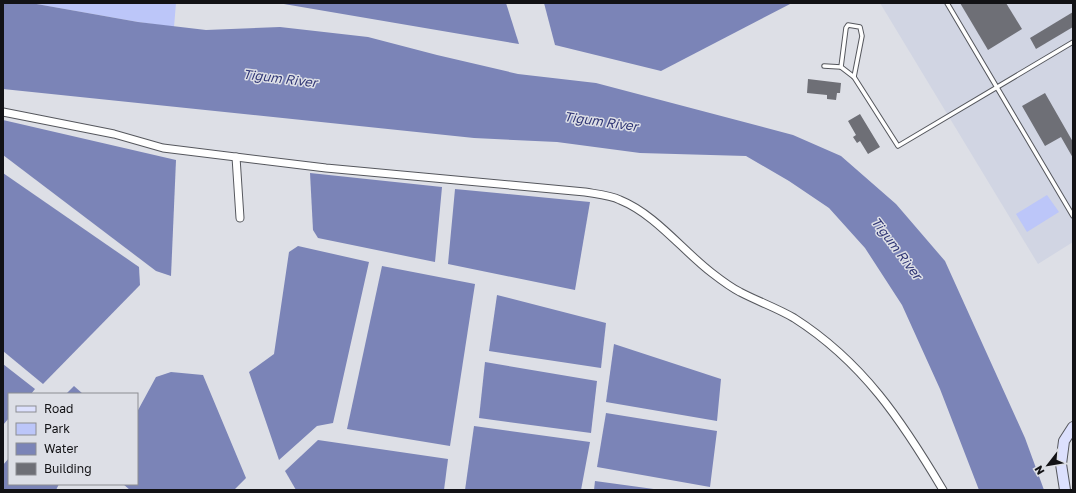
<svg xmlns="http://www.w3.org/2000/svg" width="1076" height="493" font-family="'Golos Text',sans-serif">
	<rect width="100%" height="100%" fill="#dddfe6"/>
	<polygon fill="#d1d5e3" points="880,3 1073,3 1073,242 1038,264"/>
	<g fill="#bcc6f9">
		<polygon points="31,3 176,3 174,27 138,22"/>
		<polygon points="1047,195 1059,212 1027,232 1016,214"/>
	</g>
	<g fill="#7b84b7">
		<polygon points="3,3 31,3 138,22 206,30 280,27 368,37 437,55 518,74 596,83 793,135 841,156 896,204 945,261 1025,438 1044,490 979,490 940,389 902,305 865,248 829,208 789,181 746,156 640,153 557,142 474,138 3,89"/>
		<polygon points="278,3 506,3 519,44"/>
		<polygon points="544,3 792,3 661,71 555,45"/>
		<polygon points="3,120 176,160 171,276 156,271 3,155"/>
		<polygon points="3,173 139,267 140,285 43,384 3,351"/>
		<polygon points="310,173 442,187 435,262 318,238 313,230"/>
		<polygon points="455,189 590,202 575,290 448,264"/>
		<polygon points="298,246 369,262 333,423 317,426 279,460 249,372 274,354 289,252"/>
		<polygon points="382,266 475,284 450,446 347,429"/>
		<polygon points="497,295 606,323 601,368 489,351"/>
		<polygon points="614,344 721,379 717,421 606,402"/>
		<polygon points="485,362 597,381 591,433 479,418"/>
		<polygon points="3,364 35,389 31,394 9,394 9,418 3,425"/>
		<polygon points="171,372 203,375 246,478 234,490 130,490 123,484 137,484 137,412 156,377"/>
		<polygon points="74,386 83,394 66,394"/>
		<polygon points="606,413 717,431 710,487 597,467"/>
		<polygon points="474,426 590,442 581,490 465,490"/>
		<polygon points="318,440 448,459 444,490 296,490 285,471"/>
		<polygon points="9,458 9,484 59,484 56,490 3,490 3,465"/>
		<polygon points="595,481 661,490 594,490"/>
	</g>
	<g fill="#6e6f76">
		<polygon points="960,3 1006,3 1022,29 988,50"/>
		<polygon points="1073,12 1073,27 1036,49 1030,38"/>
		<polygon points="808,79 841,83 840,93 837,93 836,100 827,99 827,95 807,93"/>
		<polygon points="1045,93 1073,142 1073,158 1061,137 1045,146 1022,106"/>
		<polygon points="860,114 880,147 868,154 860,141 857,143 853,137 856,135 848,121"/>
	</g>
	<g fill="none" stroke-linecap="round" stroke-linejoin="round">
		<g stroke="#55575d" stroke-width="5.5">
			<g id="lane">
				<polyline points="947,3 1073,216"/>
				<polyline points="824,66 841,67 854,77 898,146 1073,42"/>
				<polyline points="841,67 846,28 848,25 860,27 862,36 854,77"/>
			</g>
		</g>
		<g stroke="#55575d" stroke-width="9">
			<g id="street">
				<path d="M 3,112 L 114,134 L 163,148 L 326,168 L 585,192 C 596,194 610,195 620,200 C 655,214 683,251 712,273 C 721,280 730,287 740,292 C 757,301 777,308 794,318 C 863,362 902,421 943,490"/>
				<polyline points="236,157 240,218"/>
			</g>
		</g>
		<g stroke="#55575d" stroke-width="12">
			<polyline id="secondary" points="1065,490 1061,464 1064,441 1073,427"/>
		</g>
		<use href="#lane" stroke="#fff" stroke-width="3.5"/>
		<use href="#street" stroke="#fff" stroke-width="7"/>
		<use href="#secondary" stroke="#dce0fd" stroke-width="10"/>
	</g>
	<g text-anchor="middle" stroke-width="3" stroke-linejoin="round" paint-order="stroke">
		<g font-size="13" font-style="italic" fill="#303675" stroke="#dddfe6">
			<text transform="translate(280 78) rotate(7)" y="5">Tigum River</text>
			<text transform="translate(601 121) rotate(8)" y="5">Tigum River</text>
			<text transform="translate(897 248) rotate(53)" y="5">Tigum River</text>
		</g>
	</g>
	<rect width="1076" height="493" fill="none" stroke="#121215" stroke-width="8"/>
	<rect x="8" y="393" width="130" height="92" fill="#dddfe6" stroke="#8c8d92"/>
	<rect x="16" y="406" width="20" height="6" fill="#dce0fd" stroke="#8c8d92"/>
	<text x="44" y="413" font-size="12" fill="#121215">Road</text>
	<rect x="16" y="423" width="20" height="12" fill="#bcc6f9" stroke="#8c8d92"/>
	<text x="44" y="433" font-size="12" fill="#121215">Park</text>
	<rect x="16" y="443" width="20" height="12" fill="#7b84b7" stroke="#8c8d92"/>
	<text x="44" y="453" font-size="12" fill="#121215">Water</text>
	<rect x="16" y="463" width="20" height="12" fill="#6e6f76" stroke="#8c8d92"/>
	<text x="44" y="473" font-size="12" fill="#121215">Building</text>
	<g transform="translate(1048 465) rotate(239)" stroke="#dddfe6" stroke-width="3" paint-order="stroke">
	<path d="M0-3L7 15L0 10L-7 15Z" fill="#121215"/>
	<text y="-6" font-size="11" font-weight="bold" text-anchor="middle" fill="#121215">N</text>
	</g>
</svg>
